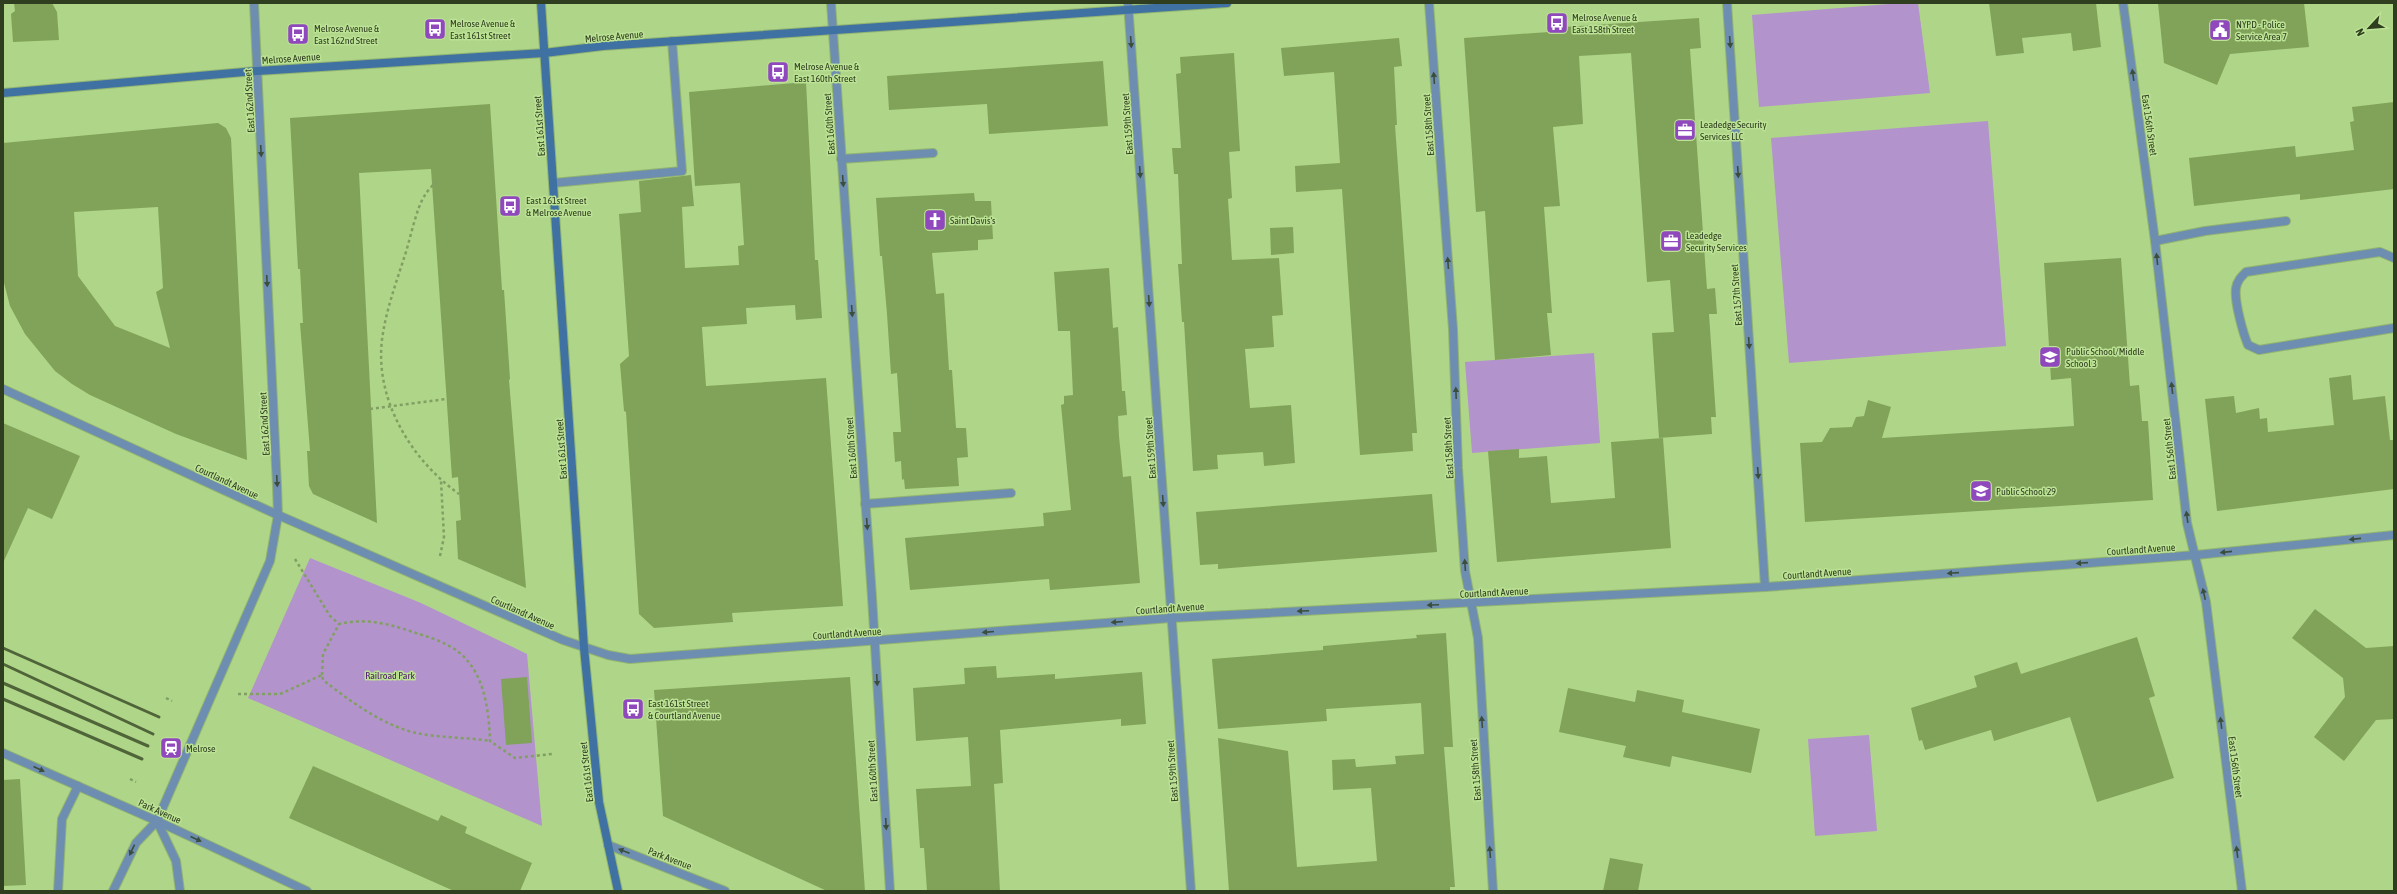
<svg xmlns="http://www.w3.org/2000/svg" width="2397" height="894" font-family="'Asap Condensed',sans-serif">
	<rect width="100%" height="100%" fill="#afd588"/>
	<g fill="#b393cc">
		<polygon points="1901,3 1918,3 1930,93 1759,107 1752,15"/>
		<polygon points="1988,121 2006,346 1789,363 1771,138"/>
		<polygon points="1594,353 1600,443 1472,453 1465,362"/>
		<polygon points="310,558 421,603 527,654 542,826 248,698"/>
		<polygon points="1869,735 1877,831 1815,836 1808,739"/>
	</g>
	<g fill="#80a359" fill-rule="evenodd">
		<polygon points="14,3 52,3 57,12 59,40 13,42 11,14 15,11"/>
		<polygon points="1989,3 2096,3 2101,47 2073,51 2071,33 2022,38 2024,53 1996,56"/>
		<polygon points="2158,3 2304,3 2309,47 2230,54 2217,85 2164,63"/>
		<polygon points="1699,18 1701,48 1690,49 1707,289 1715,288 1717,314 1709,314 1716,417 1711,417 1712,434 1659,438 1652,333 1674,332 1670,280 1647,282 1631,53 1579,56 1583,124 1553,127 1560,206 1544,207 1552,313 1547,313 1551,355 1495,360 1485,211 1476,212 1464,38 1549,32 1549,28"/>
		<polygon points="1399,38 1402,66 1394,67 1397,125 1395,125 1417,433 1412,433 1413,451 1360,455 1342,189 1296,192 1295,166 1340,163 1334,72 1284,76 1281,48"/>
		<polygon points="1234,53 1240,151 1229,152 1232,198 1228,199 1232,260 1279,258 1283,315 1272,316 1274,347 1245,349 1250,408 1291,405 1295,463 1264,466 1263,452 1217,455 1218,469 1193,471 1184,322 1182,322 1178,264 1182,264 1178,174 1174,174 1172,148 1181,148 1176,74 1181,73 1180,57"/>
		<polygon points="1103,61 1108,126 989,134 987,104 889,110 887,76"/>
		<polygon points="806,82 815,260 818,260 822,318 796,320 795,305 746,308 747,324 702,327 706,386 826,378 843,606 732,613 733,622 654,628 639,614 626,412 624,411 620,364 629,356 619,214 641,212 639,181 691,175 694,206 682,207 685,268 739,265 738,246 744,245 740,183 695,186 689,92"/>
		<polygon points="2394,102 2394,189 2300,200 2300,194 2194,206 2189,158 2295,146 2296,157 2354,150 2350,122 2354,121 2352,107"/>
		<polygon points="490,104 502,290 504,290 510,379 509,380 526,588 458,559 456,521 461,520 458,477 452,478 431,169 359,173 377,523 313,494 309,486 307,451 310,451 300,323 303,323 300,269 298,269 290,118"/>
		<path d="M 218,123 L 226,128 L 231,138 L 247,460 L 176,434 L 90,395 L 72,384 L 55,371 L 25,334 L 10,306 L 3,279 L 3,143 ZM 158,207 L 163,288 L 156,292 L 170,348 L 115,326 L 78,276 L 74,212 Z"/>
		<polygon points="974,193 975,201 991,201 993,239 978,240 978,250 932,253 936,294 944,293 949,370 952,370 956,428 966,428 968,457 957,458 959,486 905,489 904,479 902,480 901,461 895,462 893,432 901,432 897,373 891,374 887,314 882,256 880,256 876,198"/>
		<polygon points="1293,227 1294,253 1271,255 1270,228"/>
		<polygon points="2121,258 2130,386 2139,385 2142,421 2148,421 2153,500 1805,522 1800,443 1822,442 1830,428 1852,427 1856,417 1864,416 1868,400 1891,407 1882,438 2074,426 2071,378 2051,380 2044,263"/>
		<polygon points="1109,268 1113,328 1118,327 1122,391 1125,391 1127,415 1118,416 1119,436 1123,477 1131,476 1140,583 1050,590 1049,579 910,590 905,538 1044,526 1043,513 1071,510 1061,405 1064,404 1064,396 1073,395 1070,331 1058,331 1054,272"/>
		<polygon points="2351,375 2353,400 2385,396 2390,440 2394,440 2394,489 2217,511 2205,399 2234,396 2236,413 2259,408 2260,419 2267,418 2268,432 2334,425 2329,378"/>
		<polygon points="3,423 80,456 52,519 28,508 3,563"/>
		<polygon points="1663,438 1671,548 1497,562 1488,451 1519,449 1519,458 1547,456 1551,503 1615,498 1611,442"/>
		<polygon points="1432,494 1437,552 1218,569 1218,564 1200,565 1196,512"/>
		<polygon points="2315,609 2366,648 2394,646 2394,719 2376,720 2344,761 2314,737 2345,697 2343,678 2292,638"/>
		<polygon points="1446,633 1453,747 1444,747 1455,887 1450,887 1450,891 1229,891 1218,738 1288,751 1297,867 1377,861 1371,788 1333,790 1332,760 1355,759 1356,767 1396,764 1395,756 1424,754 1421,703 1326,709 1327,721 1218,729 1212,659 1323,650 1323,646 1417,638 1416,635"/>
		<polygon points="2137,637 2155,696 2149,698 2174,778 2097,802 2070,717 1994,741 1991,730 1925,750 1922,740 1919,741 1911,708 1977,687 1974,676 2017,662 2021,674"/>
		<polygon points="996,666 997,678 1055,674 1055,679 1142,672 1146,724 1121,726 1121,719 1000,730 1003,783 994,784 1000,891 927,891 924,848 920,848 916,789 971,786 968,737 916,741 913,688 965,684 964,668"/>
		<polygon points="527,677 532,743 506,745 501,679"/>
		<polygon points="850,677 865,891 827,891 663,816 654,690"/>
		<polygon points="1568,688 1635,702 1637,690 1684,700 1682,712 1760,729 1751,773 1672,756 1670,767 1623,757 1626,746 1559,732"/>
		<polygon points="313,766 438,821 441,815 467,827 465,833 532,863 520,891 454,891 289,818"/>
		<polygon points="20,779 26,885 3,886 3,780"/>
		<polygon points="1610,858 1643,864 1638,891 1603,891"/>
	</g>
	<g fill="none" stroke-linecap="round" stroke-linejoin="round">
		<g stroke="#93b471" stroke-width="10">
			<g id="lane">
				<polyline points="841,159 933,153"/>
				<polyline points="553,183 682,171 672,41"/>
				<polyline points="2155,241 2205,231 2286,221"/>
				<path d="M 2394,258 L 2380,252 L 2246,272 C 2241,277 2237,281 2236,288 C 2234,301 2243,333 2248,345 L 2259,350 L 2394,328"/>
				<polyline points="865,504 1011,493"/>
				<polyline points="58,891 62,819 78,786"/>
			</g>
		</g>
		<g stroke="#93b471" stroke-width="10">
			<g id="street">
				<polyline points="831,3 872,597 890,891"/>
				<polyline points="1128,3 1191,891"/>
				<polyline points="1429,3 1453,329 1458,468 1465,571 1478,638 1493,891"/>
				<polyline points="1727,3 1765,587"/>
				<polyline points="2123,3 2155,241 2187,523 2206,602 2242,891"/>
				<polyline points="3,389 278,515 563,640 608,655 630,659 1171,618 1765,587 2196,555 2394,535"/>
				<polyline points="3,753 157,821 307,891"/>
				<polyline points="157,821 176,861 180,891"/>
				<polyline points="608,845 725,891"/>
				<polyline points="113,891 136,843 157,821 270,561 278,515 277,486 254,3"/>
			</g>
		</g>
		<g stroke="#93b471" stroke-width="10">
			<g id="secondary">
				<polyline points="541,3 584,648 599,802 618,891"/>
				<polyline points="3,93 257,71 544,53 603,46 1227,3"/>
			</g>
		</g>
		<g stroke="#819f62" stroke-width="2.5" stroke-dasharray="3 3" stroke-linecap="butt">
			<path d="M 437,181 C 433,185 428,190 425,195 C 416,208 410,241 404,258 C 396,283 387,308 383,333 C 372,396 410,459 459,494"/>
			<polyline points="370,409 446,399"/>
			<polyline points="440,556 444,537 441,481"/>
			<path d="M 295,559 L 330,616 L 339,624 C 364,618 386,623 410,631 C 428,637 448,642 462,655 C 485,676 489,712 490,741 L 515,758 L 552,754"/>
			<polyline points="322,675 323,654 339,624"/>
			<path d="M 238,694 L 280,694 L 322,675 L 323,680 C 350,701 382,725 416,733 C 439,738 466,737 490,741"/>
			<polyline points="166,698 172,701"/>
			<polyline points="130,779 136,782"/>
		</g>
		<use href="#lane" stroke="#6d8eb0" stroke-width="8"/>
		<use href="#street" stroke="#6d8eb0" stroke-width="8"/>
		<use href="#secondary" stroke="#3f72a3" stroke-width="8"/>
		<g stroke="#4f6439" stroke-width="3">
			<polyline points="3,648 159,717"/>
			<polyline points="3,664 153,734"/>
			<polyline points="3,683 148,746"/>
			<polyline points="3,699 142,759"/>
		</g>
	</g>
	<defs><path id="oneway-solid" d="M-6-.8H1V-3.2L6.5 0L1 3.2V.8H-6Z"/></defs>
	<g fill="#3b4e3c">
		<use href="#oneway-solid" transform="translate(1131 42) rotate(86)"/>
		<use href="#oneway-solid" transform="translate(1730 42) rotate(86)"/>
		<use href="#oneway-solid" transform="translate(2133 75) rotate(-98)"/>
		<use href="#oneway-solid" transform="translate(1434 78) rotate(-94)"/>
		<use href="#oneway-solid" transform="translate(261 151) rotate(87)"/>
		<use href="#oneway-solid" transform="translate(1140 172) rotate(86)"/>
		<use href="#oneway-solid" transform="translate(1738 172) rotate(86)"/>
		<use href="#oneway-solid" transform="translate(843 181) rotate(86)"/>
		<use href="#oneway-solid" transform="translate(2157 259) rotate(-96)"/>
		<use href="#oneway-solid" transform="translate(1448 263) rotate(-94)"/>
		<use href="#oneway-solid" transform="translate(267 281) rotate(87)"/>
		<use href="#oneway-solid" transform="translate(1149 301) rotate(86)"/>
		<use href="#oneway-solid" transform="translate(852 311) rotate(86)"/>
		<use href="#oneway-solid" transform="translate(1749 343) rotate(86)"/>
		<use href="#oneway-solid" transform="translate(2172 388) rotate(-96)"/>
		<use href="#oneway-solid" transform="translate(1456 393) rotate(-92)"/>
		<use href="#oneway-solid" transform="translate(1758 473) rotate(86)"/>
		<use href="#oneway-solid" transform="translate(277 481) rotate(87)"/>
		<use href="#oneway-solid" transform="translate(1163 501) rotate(86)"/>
		<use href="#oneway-solid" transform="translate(2187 517) rotate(-98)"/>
		<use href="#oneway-solid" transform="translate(867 524) rotate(86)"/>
		<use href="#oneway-solid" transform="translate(2355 539) rotate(174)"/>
		<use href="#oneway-solid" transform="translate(2226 552) rotate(174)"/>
		<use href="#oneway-solid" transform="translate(2082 563) rotate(176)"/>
		<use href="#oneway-solid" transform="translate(1465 565) rotate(-94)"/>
		<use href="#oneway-solid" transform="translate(1953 573) rotate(176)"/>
		<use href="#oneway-solid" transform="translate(2204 594) rotate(-102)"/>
		<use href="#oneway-solid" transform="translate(1433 605) rotate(177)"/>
		<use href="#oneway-solid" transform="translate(1303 611) rotate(177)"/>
		<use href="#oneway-solid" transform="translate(1117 622) rotate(175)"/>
		<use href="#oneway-solid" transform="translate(988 632) rotate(175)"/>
		<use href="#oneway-solid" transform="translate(877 680) rotate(87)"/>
		<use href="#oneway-solid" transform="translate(1482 722) rotate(-94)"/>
		<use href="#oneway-solid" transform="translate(2221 723) rotate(-97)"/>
		<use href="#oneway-solid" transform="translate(39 769) rotate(24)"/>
		<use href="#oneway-solid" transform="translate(886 824) rotate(87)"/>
		<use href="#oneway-solid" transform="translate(196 839) rotate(25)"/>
		<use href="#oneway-solid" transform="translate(132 850) rotate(115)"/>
		<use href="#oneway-solid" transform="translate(624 851) rotate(-159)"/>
		<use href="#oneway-solid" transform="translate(1490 852) rotate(-94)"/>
		<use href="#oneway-solid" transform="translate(2237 852) rotate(-97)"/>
	</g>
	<defs>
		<g id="bus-square" transform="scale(1.15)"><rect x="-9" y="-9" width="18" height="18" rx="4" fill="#8f49bd" stroke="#bce295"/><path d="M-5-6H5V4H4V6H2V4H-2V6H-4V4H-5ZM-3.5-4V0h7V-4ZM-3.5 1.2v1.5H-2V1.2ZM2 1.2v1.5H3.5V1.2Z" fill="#fff"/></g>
		<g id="civic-square" transform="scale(1.15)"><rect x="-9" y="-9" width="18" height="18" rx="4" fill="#8f49bd" stroke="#bce295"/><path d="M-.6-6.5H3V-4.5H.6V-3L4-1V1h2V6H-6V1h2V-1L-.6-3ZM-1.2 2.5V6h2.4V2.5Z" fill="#fff"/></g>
		<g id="office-square" transform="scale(1.15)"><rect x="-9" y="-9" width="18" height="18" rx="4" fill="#8f49bd" stroke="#bce295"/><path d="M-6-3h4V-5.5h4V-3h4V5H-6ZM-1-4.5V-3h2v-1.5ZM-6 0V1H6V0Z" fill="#fff"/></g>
		<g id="church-square" transform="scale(1.15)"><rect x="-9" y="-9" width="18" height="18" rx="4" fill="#8f49bd" stroke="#bce295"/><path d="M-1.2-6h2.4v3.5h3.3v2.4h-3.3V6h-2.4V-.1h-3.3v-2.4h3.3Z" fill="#fff"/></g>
		<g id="school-square" transform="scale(1.15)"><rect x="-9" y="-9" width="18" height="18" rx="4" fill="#8f49bd" stroke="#bce295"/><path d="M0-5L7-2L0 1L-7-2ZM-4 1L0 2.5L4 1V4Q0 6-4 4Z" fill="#fff"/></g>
		<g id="station-square" transform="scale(1.15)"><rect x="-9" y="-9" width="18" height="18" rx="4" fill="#8f49bd" stroke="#bce295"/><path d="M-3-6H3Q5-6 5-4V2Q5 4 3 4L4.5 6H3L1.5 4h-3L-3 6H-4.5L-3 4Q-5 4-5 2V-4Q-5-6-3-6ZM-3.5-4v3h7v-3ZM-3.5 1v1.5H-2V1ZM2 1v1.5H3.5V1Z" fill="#fff"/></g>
	</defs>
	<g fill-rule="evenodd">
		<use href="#bus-square" x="1557" y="23"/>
		<use href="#bus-square" x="435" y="29"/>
		<use href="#civic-square" x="2220" y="30"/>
		<use href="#bus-square" x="298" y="34"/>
		<use href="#bus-square" x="778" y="72"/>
		<use href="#office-square" x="1685" y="130"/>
		<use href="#bus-square" x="510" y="206"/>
		<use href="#church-square" x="935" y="220"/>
		<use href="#office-square" x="1671" y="241"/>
		<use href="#school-square" x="2050" y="357"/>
		<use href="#school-square" x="1981" y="491"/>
		<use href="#bus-square" x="633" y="709"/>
		<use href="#station-square" x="171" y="748"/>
	</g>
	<g text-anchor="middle" stroke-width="3" stroke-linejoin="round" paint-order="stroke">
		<g font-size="10" fill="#2f3e1f" stroke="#bce295" text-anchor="start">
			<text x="1572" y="21">Melrose Avenue &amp;<tspan x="1572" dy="12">East 158th Street</tspan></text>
			<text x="450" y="27">Melrose Avenue &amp;<tspan x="450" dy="12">East 161st Street</tspan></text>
			<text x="2236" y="28">NYPD - Police<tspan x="2236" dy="12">Service Area 7</tspan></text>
			<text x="314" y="32">Melrose Avenue &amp;<tspan x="314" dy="12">East 162nd Street</tspan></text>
			<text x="794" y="70">Melrose Avenue &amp;<tspan x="794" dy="12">East 160th Street</tspan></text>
			<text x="1700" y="128">Leadedge Security<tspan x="1700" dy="12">Services LLC</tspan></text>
			<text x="526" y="204">East 161st Street<tspan x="526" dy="12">&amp; Melrose Avenue</tspan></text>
			<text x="950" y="224">Saint Davis's</text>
			<text x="1686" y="239">Leadedge<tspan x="1686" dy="12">Security Services</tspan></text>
			<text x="2066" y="355">Public School/Middle<tspan x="2066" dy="12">School 3</tspan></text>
			<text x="1996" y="495">Public School 29</text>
			<text x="648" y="707">East 161st Street<tspan x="648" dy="12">&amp; Courtland Avenue</tspan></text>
			<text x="186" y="752">Melrose</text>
		</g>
		<g font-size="10" fill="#2f3e1f" stroke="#bce295">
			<text transform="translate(614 36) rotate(-5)" y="4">Melrose Avenue</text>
			<text transform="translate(291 58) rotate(-4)" y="4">Melrose Avenue</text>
			<text transform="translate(249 101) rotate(-93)" y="4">East 162nd Street</text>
			<text transform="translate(829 124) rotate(-94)" y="4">East 160th Street</text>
			<text transform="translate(1127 124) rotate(-94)" y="4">East 159th Street</text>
			<text transform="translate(1428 125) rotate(-94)" y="4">East 158th Street</text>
			<text transform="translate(2150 125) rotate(82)" y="4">East 156th Street</text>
			<text transform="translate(539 126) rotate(-94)" y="4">East 161st Street</text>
			<text transform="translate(1736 295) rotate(-94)" y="4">East 157th Street</text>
			<text transform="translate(264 424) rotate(-93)" y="4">East 162nd Street</text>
			<text transform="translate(851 448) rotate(-94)" y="4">East 160th Street</text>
			<text transform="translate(1150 448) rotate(-94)" y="4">East 159th Street</text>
			<text transform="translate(1448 448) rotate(-93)" y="4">East 158th Street</text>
			<text transform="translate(561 449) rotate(-94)" y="4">East 161st Street</text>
			<text transform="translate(2169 449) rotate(-96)" y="4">East 156th Street</text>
			<text transform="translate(227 481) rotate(25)" y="4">Courtlandt Avenue</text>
			<text transform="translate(2141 549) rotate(-4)" y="4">Courtlandt Avenue</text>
			<text transform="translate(1817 573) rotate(-4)" y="4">Courtlandt Avenue</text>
			<text transform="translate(1494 592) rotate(-3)" y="4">Courtlandt Avenue</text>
			<text transform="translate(1170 608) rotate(-4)" y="4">Courtlandt Avenue</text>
			<text transform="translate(523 612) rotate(24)" y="4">Courtlandt Avenue</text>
			<text transform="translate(847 633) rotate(-4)" y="4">Courtlandt Avenue</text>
			<text transform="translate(2236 767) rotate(83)" y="4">East 156th Street</text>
			<text transform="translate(1475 770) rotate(-94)" y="4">East 158th Street</text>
			<text transform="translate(872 771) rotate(-93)" y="4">East 160th Street</text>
			<text transform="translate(1172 771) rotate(-94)" y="4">East 159th Street</text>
			<text transform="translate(586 772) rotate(-96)" y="4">East 161st Street</text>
			<text transform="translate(160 811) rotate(24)" y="4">Park Avenue</text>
			<text transform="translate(670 858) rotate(21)" y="4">Park Avenue</text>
		</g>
		<g font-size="10" fill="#4a1668" stroke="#bce295">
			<text x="390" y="679">Railroad Park</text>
		</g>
	</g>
	<rect width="2397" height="894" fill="none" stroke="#2f3e1f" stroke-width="8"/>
	<g transform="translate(2369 28) rotate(244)" stroke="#bce295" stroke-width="3" paint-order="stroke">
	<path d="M0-3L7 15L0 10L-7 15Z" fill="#2f3e1f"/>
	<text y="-6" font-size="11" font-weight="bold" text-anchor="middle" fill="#2f3e1f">N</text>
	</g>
</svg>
